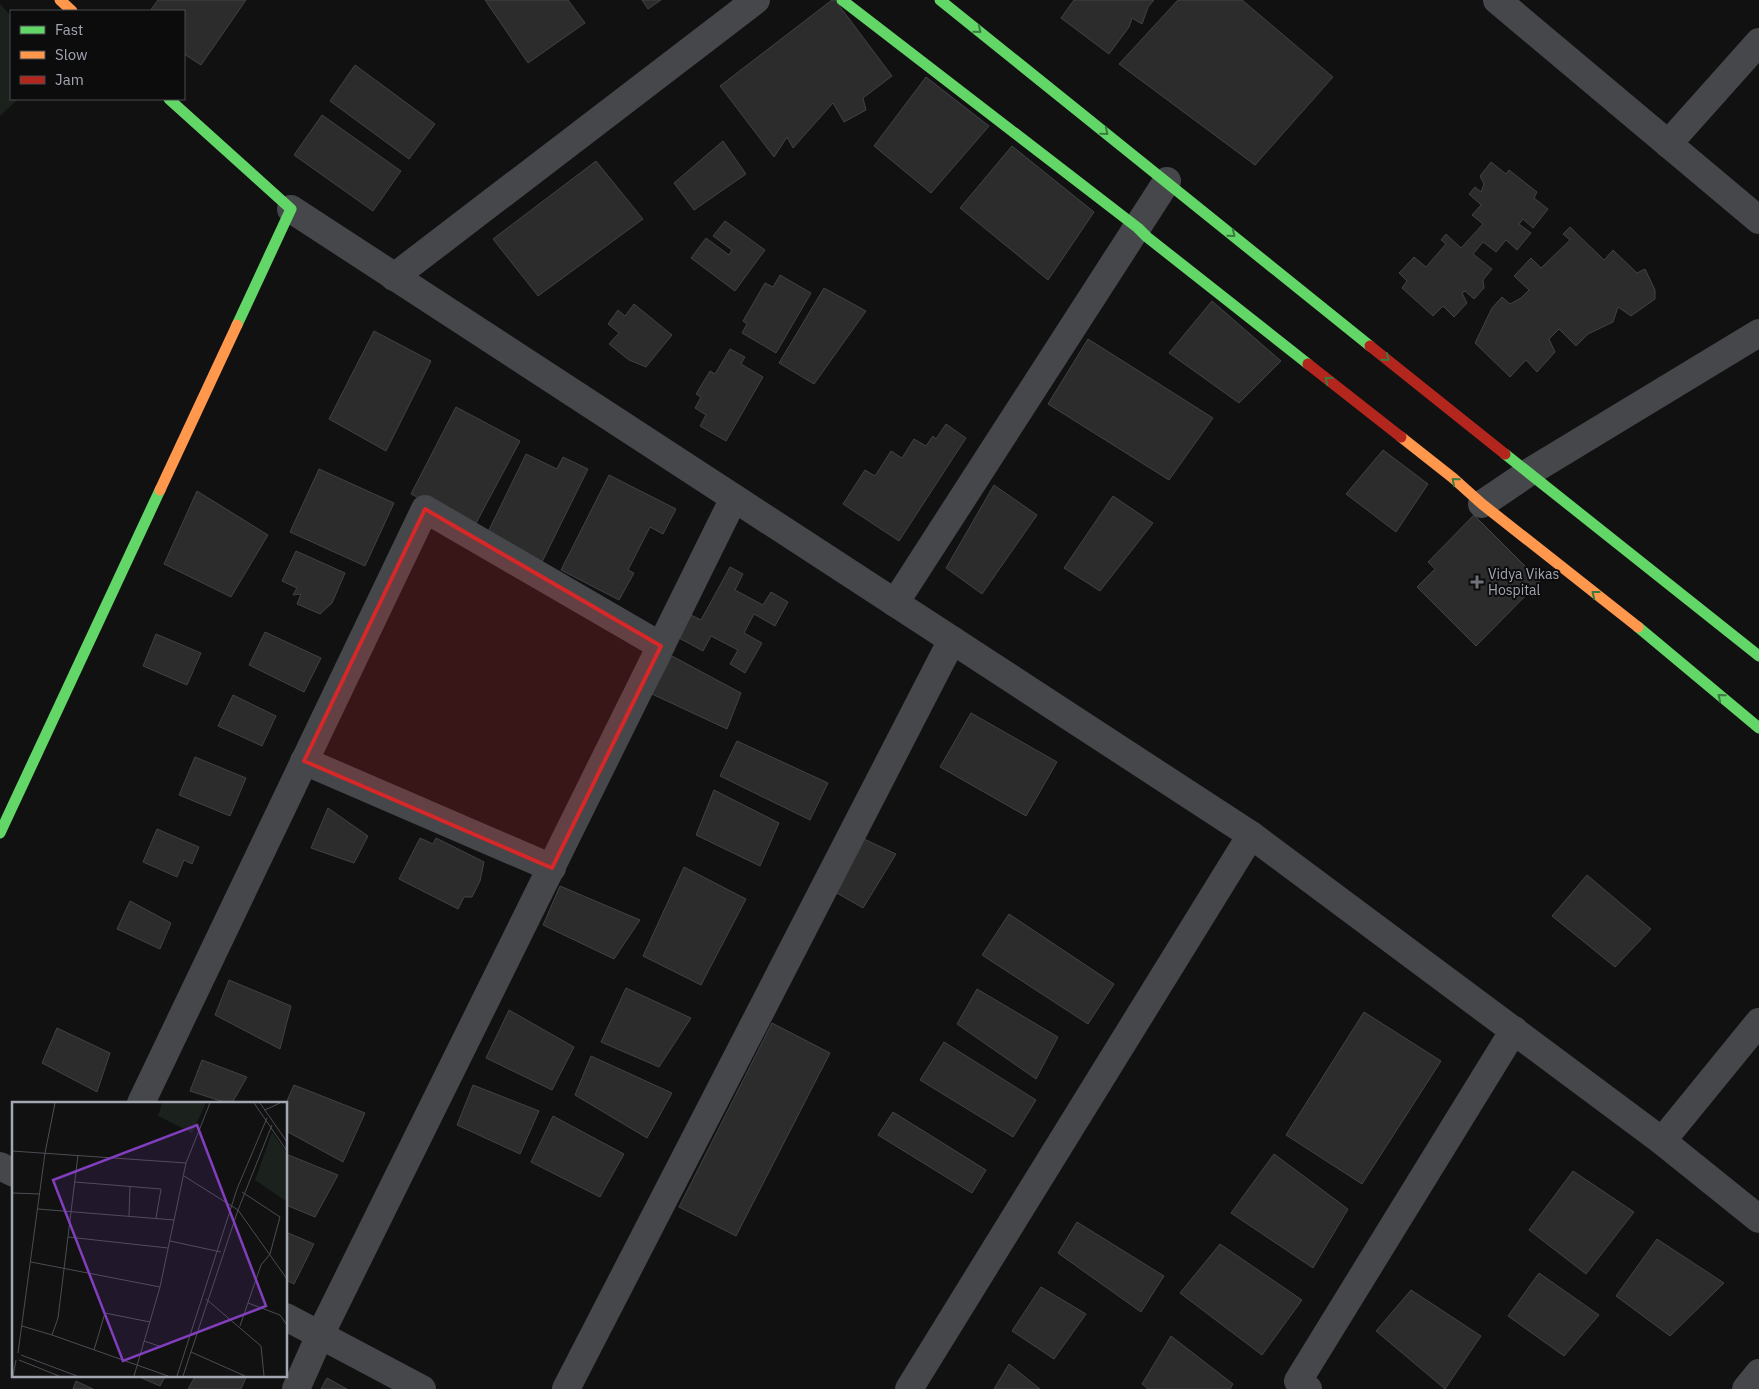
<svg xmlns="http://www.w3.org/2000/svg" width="1759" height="1389" font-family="'IBM Plex Sans',sans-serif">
	<rect width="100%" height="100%" fill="#111112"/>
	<polygon fill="#1b211c" points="0,4 11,16 11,99 18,99 0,116"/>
	<g fill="#2c2c2d" stroke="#414245">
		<polygon points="158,0 246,0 201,65 184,54 184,11 150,11"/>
		<polygon points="485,0 568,0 585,23 528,63"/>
		<polygon points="642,0 661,0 648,9"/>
		<polygon points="832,0 835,0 892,76 863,98 866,110 844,122 833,103 793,148 787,137 774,157 720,86"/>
		<polygon points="1074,0 1154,0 1148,7 1142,24 1132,18 1129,27 1109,54 1061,18"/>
		<polygon points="1178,0 1242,0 1333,77 1255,165 1119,64"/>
		<polygon points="355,65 435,124 409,159 330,101"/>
		<polygon points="926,77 989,126 931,193 874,146"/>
		<polygon points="322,115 401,171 373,211 294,155"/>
		<polygon points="723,141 746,174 694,210 674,183"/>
		<polygon points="1012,146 1094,212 1048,280 960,208"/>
		<polygon points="596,161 643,219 538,296 493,239"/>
		<polygon points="1491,162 1506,174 1509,170 1537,192 1534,198 1548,209 1533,228 1523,219 1519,224 1531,233 1517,250 1506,240 1496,252 1483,242 1473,254 1492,269 1483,280 1484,288 1474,299 1465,291 1462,293 1467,303 1454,317 1443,306 1433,316 1402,288 1407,281 1399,273 1414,257 1426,267 1446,244 1441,240 1446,234 1461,248 1483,224 1472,215 1481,205 1469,194 1475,187 1481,192 1484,184 1480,176"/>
		<polygon points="725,221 765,250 735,291 691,258 706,238 729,255 732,250 713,236"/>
		<polygon points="1570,227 1604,260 1613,250 1637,273 1645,269 1655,290 1655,299 1631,316 1618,307 1613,322 1588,334 1576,346 1559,329 1549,339 1555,352 1537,372 1526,360 1510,377 1475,343 1492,308 1502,297 1510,304 1521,298 1529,290 1514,276 1531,258 1541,268 1570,240 1563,234"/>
		<polygon points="780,275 811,293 776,353 742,333 747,324 743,321 765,283 773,287"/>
		<polygon points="824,288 866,311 814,384 779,363"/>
		<polygon points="1212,301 1281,361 1239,403 1169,353"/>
		<polygon points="634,304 672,335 646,367 629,360 609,344 619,333 608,324 618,310 625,316"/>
		<polygon points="374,331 431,361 386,451 329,419"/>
		<polygon points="1088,339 1213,418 1169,480 1048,404"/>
		<polygon points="730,349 745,357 741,364 763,377 726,441 700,426 706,415 695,408 701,397 696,394 710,371 715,374"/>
		<polygon points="456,407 520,441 474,527 411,494"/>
		<polygon points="946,424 966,438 899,541 843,504 865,470 875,476 891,451 902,458 914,439 926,446 933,436 936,439"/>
		<polygon points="1383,450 1428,484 1396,532 1346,494"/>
		<polygon points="526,454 557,469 563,457 588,469 541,564 486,536"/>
		<polygon points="319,469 394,503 365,566 290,532"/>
		<polygon points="609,475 676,509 663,534 650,527 628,570 634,573 619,600 561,570"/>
		<polygon points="994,485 1037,515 982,594 946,568"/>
		<polygon points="197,491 268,535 231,597 164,564"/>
		<polygon points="1113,496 1153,523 1100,591 1064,568"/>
		<polygon points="1474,515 1540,581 1476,646 1417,587 1435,569 1428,562"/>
		<polygon points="296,551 345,573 332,603 320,614 297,604 301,594 293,595 297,588 282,581"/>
		<polygon points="730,567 743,574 735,590 763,605 771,592 788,602 775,626 754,614 744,633 762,643 745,673 730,664 738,650 711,636 703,651 679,638 691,615 701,620"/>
		<polygon points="265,632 321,658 304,692 249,665"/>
		<polygon points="156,634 201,653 187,685 143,666"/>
		<polygon points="672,656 741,693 727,729 652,694"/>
		<polygon points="233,695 276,716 262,746 218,726"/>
		<polygon points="971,713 1057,762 1026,816 940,767"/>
		<polygon points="737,741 828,783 810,820 720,776"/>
		<polygon points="195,757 246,778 230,816 179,795"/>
		<polygon points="714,790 779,823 760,866 696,835"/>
		<polygon points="328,808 368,836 354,863 311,848"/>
		<polygon points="157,829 199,847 192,864 184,860 177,877 143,862"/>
		<polygon points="420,838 433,844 436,838 484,862 480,881 472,897 464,897 458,909 399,879"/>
		<polygon points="864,839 896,854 863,908 835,892"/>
		<polygon points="684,867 746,899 701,985 643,956"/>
		<polygon points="1587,875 1651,929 1615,967 1552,916"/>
		<polygon points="560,886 640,920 614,959 543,925"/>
		<polygon points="130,901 171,923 160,949 117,929"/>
		<polygon points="1009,914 1114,984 1088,1024 982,955"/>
		<polygon points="229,980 291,1006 280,1049 215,1015"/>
		<polygon points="626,988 691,1018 659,1067 601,1042"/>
		<polygon points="977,989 1058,1037 1036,1079 957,1024"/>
		<polygon points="509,1010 574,1047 552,1090 486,1058"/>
		<polygon points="1364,1012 1441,1061 1362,1184 1286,1135"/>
		<polygon points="772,1023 830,1053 736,1236 679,1207"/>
		<polygon points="57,1028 110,1053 97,1092 42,1063"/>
		<polygon points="944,1042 1036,1100 1013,1137 920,1080"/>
		<polygon points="591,1056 672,1093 647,1138 575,1095"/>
		<polygon points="202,1060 247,1077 232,1103 227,1103 190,1091"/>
		<polygon points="294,1085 365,1113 343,1162 286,1131 286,1103"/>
		<polygon points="473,1085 539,1111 520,1154 457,1125"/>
		<polygon points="893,1112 986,1170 972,1193 878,1135"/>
		<polygon points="553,1116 624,1154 600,1197 531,1162"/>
		<polygon points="286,1154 338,1175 315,1217 286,1205"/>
		<polygon points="1274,1154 1348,1209 1313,1268 1231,1213"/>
		<polygon points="1573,1171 1634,1212 1586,1274 1529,1230"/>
		<polygon points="1077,1222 1164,1276 1141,1312 1058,1253"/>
		<polygon points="286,1232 314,1244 294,1284 286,1280"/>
		<polygon points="1657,1239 1724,1283 1670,1336 1616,1296"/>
		<polygon points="1220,1244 1302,1300 1262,1355 1180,1293"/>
		<polygon points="1539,1273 1599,1315 1564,1356 1508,1316"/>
		<polygon points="1041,1287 1086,1314 1054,1359 1012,1331"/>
		<polygon points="1411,1290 1481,1336 1445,1389 1376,1331"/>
		<polygon points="1171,1336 1233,1384 1230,1389 1148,1389 1142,1384"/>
		<polygon points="1009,1364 1040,1389 994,1389"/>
		<polygon points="135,1375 166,1375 160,1386"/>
		<polygon points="196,1375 247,1375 241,1389 188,1389"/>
		<polygon points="327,1378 347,1389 321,1389"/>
		<polygon points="76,1381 93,1389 73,1389"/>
	</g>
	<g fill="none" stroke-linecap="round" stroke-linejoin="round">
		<g stroke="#46474a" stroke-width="28">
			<polyline points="1497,0 1759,220"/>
			<polyline points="1668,144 1759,42"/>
			<polyline points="291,209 1251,835 1662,1141 1759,1219"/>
			<polyline points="394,277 756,0"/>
			<polyline points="1482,504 1528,473 1759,333"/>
			<polyline points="895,603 1167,181"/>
			<polyline points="304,761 552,868"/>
			<polyline points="141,1103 425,509 661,646"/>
			<polyline points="1662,1141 1759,1022"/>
			<polyline points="0,1166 14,1173"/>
			<polyline points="286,1317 422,1389"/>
			<polyline points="296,1389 320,1335 734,498"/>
			<polyline points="566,1389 952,640"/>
			<polyline points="909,1389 1251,835"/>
			<polyline points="1308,1389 1298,1381 1514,1030"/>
			<polyline points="1746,1389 1759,1373"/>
		</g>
		<g stroke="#63d668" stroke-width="11">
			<polyline points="842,0 1138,228 1147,237 1308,364"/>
			<polyline points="940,0 1370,346"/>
			<polyline points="169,99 291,209 237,325"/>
			<polyline points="1505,454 1759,656"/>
			<polyline points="1638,627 1759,728"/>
			<polyline points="0,833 160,490"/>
		</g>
		<g stroke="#ff974d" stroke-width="11">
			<polyline points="60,0 72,11"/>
			<polyline points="1401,437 1453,478 1482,504 1638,627"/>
			<polyline points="160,490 237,325"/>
		</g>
		<g stroke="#b3261e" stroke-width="11">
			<polyline points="1370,346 1505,454"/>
			<polyline points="1308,364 1401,437"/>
		</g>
	</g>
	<defs><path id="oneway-chevron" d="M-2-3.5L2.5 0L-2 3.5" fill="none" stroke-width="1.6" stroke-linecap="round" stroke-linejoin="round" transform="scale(1.25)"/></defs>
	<g stroke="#3c7b3f">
		<use href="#oneway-chevron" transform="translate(978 30) rotate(39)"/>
		<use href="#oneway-chevron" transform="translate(1105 132) rotate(39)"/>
		<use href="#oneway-chevron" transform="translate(1232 234) rotate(39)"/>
		<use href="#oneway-chevron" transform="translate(1386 358) rotate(39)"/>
		<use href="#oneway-chevron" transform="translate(1328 380) rotate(-142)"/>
		<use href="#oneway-chevron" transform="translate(1455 481) rotate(-139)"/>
		<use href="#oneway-chevron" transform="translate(1595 594) rotate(-142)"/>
		<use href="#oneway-chevron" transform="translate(1721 697) rotate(-140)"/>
	</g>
	<path fill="#d62828" fill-opacity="0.2" stroke="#d62828" stroke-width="4" stroke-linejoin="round" d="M 425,509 L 661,646 L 552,868 L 304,761 Z"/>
	<path fill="#70727a" stroke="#0c0c0d" stroke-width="2" d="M1474.5 574.5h5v5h5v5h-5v5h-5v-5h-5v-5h5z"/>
	<g text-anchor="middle" stroke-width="4" stroke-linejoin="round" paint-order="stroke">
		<g font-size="14" fill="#a3a7b2" stroke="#0c0c0d" text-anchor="start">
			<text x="1488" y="579">Vidya Vikas<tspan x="1488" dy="16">Hospital</tspan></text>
		</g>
	</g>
	<g transform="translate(12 1102)">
		<rect width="275" height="275" fill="#111112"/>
		<path d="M 150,1 L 194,1 L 180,31 L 146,14 ZM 260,30 L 275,51 L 275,100 L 243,78 Z" fill="#1b211c"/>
		<path fill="none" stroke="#4b4d52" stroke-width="1" d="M 242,1 L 275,49M 248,1 L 275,40M 253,8 L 268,1M 0,49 L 174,61 L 198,1M 172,74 L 226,108 L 275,177M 63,80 L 149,87 L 144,116M 0,91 L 28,92M 26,107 L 162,118M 117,114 L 118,84M 56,135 L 156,146M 158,139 L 209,150M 19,160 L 148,185M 194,197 L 249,244 L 252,274M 236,201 L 268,213 L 275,223M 10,224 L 40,233 L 46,216 L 66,53M 228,224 L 249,163 L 258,152 L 268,115 L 230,90M 40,233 L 156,274M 132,239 L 150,245M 82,248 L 93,211 L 138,220M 179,250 L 233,274M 6,251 L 33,51 L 43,1M 9,253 L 65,274M 7,258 L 47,274M 1,274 L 4,258M 122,274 L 148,185 L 174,61M 165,274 L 225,87 L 255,16M 171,274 L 226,108 L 260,23"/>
		<path fill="#813ebd" fill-opacity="0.15" stroke="#813ebd" stroke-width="2.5" d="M 185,23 L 254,204 L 111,259 L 41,78 Z"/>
		<rect width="275" height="275" fill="none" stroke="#a3a7b2" stroke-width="2.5"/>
	</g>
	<rect x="10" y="10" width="175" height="90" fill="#0c0c0d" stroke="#484a4f"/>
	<rect x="20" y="26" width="25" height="8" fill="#63d668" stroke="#484a4f"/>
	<text x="55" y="35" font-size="15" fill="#a3a7b2">Fast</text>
	<rect x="20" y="51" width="25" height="8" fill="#ff974d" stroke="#484a4f"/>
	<text x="55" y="60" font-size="15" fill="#a3a7b2">Slow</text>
	<rect x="20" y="76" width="25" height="8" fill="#b3261e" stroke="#484a4f"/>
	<text x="55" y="85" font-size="15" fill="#a3a7b2">Jam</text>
</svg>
